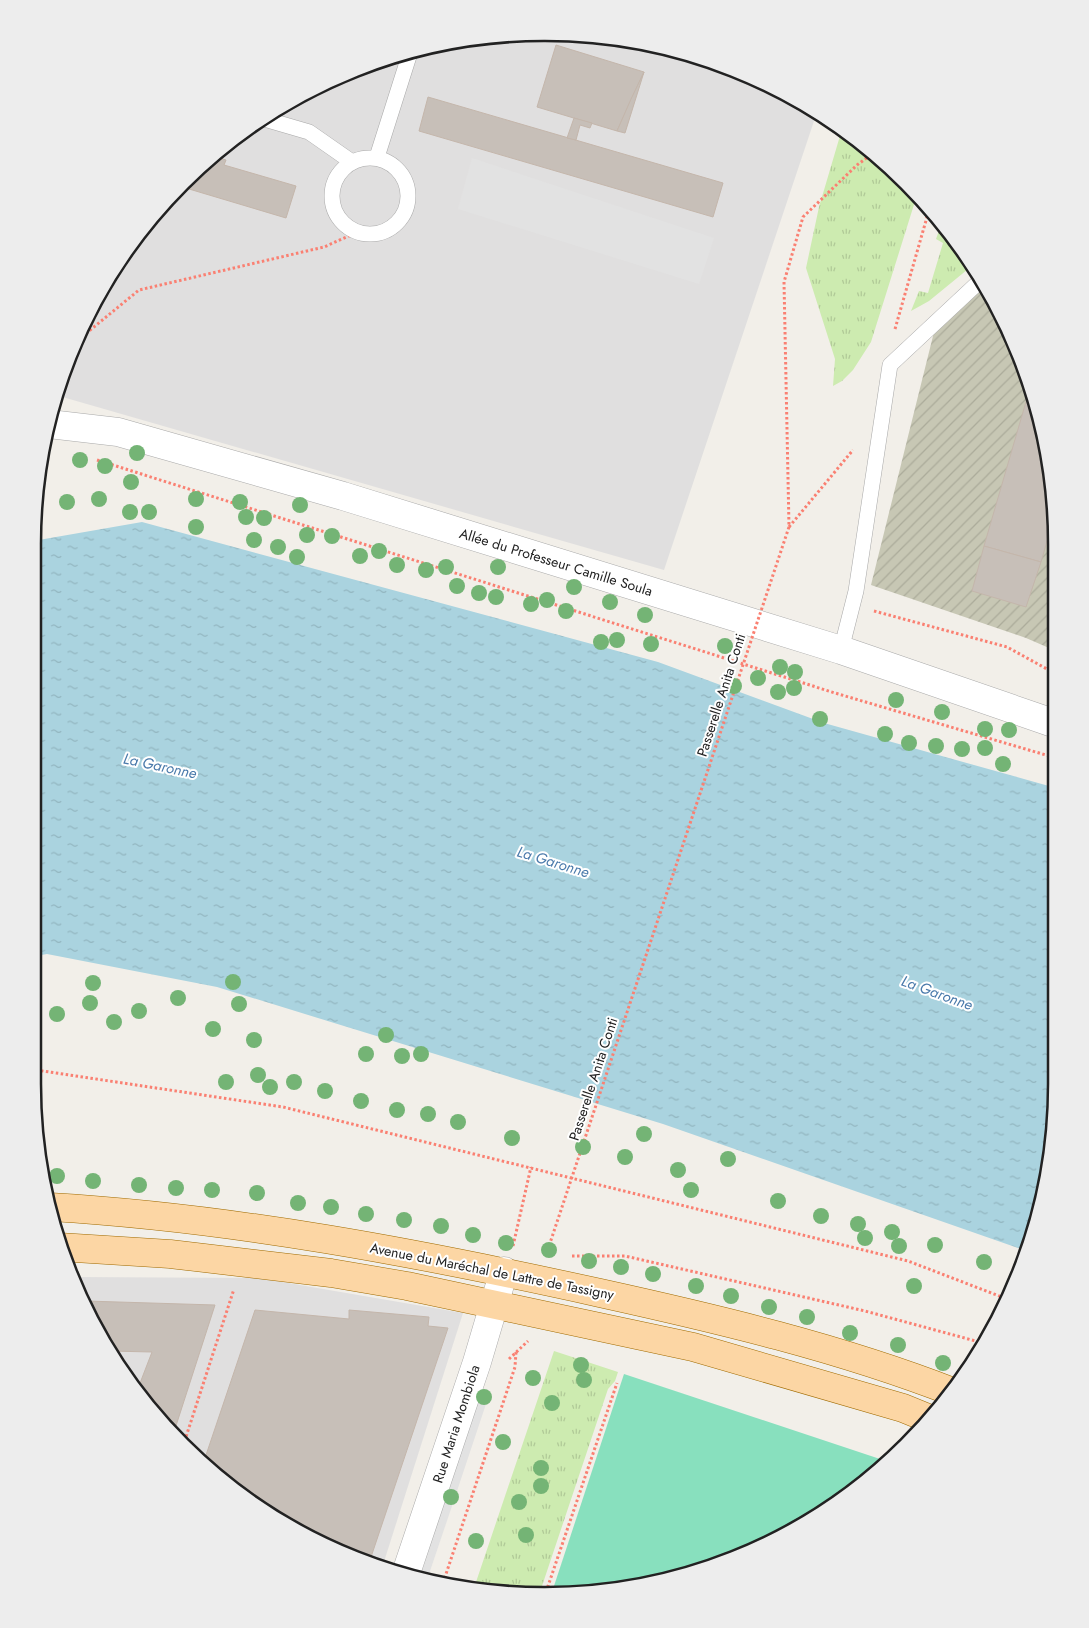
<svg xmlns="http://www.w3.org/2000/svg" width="1089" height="1628" font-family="Jost,sans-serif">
	<defs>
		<pattern id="construction-furrows" width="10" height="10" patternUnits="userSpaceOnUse" patternTransform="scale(1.25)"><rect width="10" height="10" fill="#c7c7b4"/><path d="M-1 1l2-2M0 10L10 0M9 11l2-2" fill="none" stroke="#abab9a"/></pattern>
		<pattern id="grass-tufts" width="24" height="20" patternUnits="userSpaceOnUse" patternTransform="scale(1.25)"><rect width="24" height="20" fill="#cdebb0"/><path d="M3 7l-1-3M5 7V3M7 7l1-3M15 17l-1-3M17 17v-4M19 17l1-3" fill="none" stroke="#b0c997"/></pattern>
		<pattern id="water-ripples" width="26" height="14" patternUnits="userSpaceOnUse" patternTransform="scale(1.25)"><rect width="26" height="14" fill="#aad3df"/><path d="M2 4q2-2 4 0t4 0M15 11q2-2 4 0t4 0" fill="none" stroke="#92b5bf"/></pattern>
	</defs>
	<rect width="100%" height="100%" fill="#f2efe9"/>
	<g fill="#e0dfdf">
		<polygon points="544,33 644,42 740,71 817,112 664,570 59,396 85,318 138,233 182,183 260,119 348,72 444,42"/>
		<polygon points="74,1277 259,1278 463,1313 382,1568 349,1557 233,1490 182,1445 119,1368"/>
	</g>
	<polygon fill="url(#construction-furrows)" points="985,287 1017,348 1047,444 1056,545 1056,651 1026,638 871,585 935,328"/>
	<g fill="url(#grass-tufts)">
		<polygon points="842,129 906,182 917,195 871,342 853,370 842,381 833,386 835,359 806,268 819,207"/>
		<polygon points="941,225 973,265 929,301 911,311 919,291 928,293 943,243 936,239"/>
		<polygon points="554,1351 618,1372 615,1381 608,1389 540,1592 511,1594 474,1588"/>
	</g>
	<polygon fill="#88e0be" points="624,1374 886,1461 800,1527 740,1557 645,1586 552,1592"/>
	<g fill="#e2e2e2">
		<polygon points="472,158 714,238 699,284 458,209"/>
		<polygon points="478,1401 486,1404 456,1494 448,1492"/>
		<polygon points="445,1500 453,1503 427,1580 419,1579"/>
	</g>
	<polygon fill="url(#water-ripples)" points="142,522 658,662 824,723 1056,788 1056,1084 1047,1183 1024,1250 663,1124 217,987 47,954 36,956 33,541"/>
	<g fill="#c7bfb8" stroke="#c4b6ab">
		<polygon points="556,45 644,72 617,131 537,107"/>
		<polygon points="644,72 625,133 617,131 631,99"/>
		<polygon points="428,97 723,183 713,217 419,131"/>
		<polygon points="574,118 592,123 590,128 580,125 576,140 567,138"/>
		<polygon points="214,156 226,160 224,165 296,186 286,218 179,186"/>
		<polygon points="1030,388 1047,444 1054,517 1041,562 984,546"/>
		<polygon points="984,546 1041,562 1026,607 972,591"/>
		<polygon points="86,1301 215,1305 173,1435 137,1391 152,1352 110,1351"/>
		<polygon points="255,1310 349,1319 349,1310 429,1317 428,1326 448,1328 369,1563 349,1557 233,1490 203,1464"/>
	</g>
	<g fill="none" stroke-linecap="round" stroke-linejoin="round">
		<g stroke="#a9a9a9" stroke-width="16">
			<g id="lane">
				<polyline points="261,118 309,132 352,162"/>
				<polyline points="377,157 410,53"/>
				<circle cx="370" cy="196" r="38"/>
				<polyline points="841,650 856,591 890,365 981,280"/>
			</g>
		</g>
		<g stroke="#a9a9a9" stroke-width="29">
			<g id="street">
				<polyline points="49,424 118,432 343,496 841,650 1056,724"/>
				<polyline points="405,1576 477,1362 504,1271"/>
			</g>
		</g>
		<g stroke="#a06b00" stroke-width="29">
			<g id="primary">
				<path d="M 50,1207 C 235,1218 419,1253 600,1293 C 718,1319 840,1348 953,1392"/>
				<polyline points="59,1247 170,1254 331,1273 407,1286 693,1347 903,1408 930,1419"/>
			</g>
		</g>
		<g stroke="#fa8072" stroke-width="3" stroke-dasharray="2.5 2.5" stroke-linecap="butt">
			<polyline points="895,329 929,210"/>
			<polyline points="78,340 139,290 324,247 358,232"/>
			<polyline points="97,460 835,693 1056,758"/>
			<polyline points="789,527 853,450"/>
			<polyline points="874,611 1007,647 1056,674"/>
			<polyline points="36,1070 283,1107 908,1261 1007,1299"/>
			<polyline points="513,1246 531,1167"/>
			<polyline points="572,1256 625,1256 865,1311 983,1343"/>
			<polyline points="509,1359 528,1341"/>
			<polyline points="183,1446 234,1289"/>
			<polyline points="443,1583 515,1367 516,1352"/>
			<polyline points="546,1592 617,1383"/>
		</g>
		<use href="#lane" stroke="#fff" stroke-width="15"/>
		<use href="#street" stroke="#fff" stroke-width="28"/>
		<use href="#primary" stroke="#fcd6a4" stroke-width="28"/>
		<polyline stroke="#fa8072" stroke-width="3" stroke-dasharray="2.5 2.5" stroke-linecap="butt" points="546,1255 789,527 784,282 803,217 857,165 872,154"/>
	</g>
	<g fill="#74b475">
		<circle cx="137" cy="453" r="8"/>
		<circle cx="80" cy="460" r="8"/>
		<circle cx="105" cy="466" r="8"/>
		<circle cx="131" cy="482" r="8"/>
		<circle cx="99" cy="499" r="8"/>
		<circle cx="196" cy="499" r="8"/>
		<circle cx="67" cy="502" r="8"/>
		<circle cx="240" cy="502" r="8"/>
		<circle cx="300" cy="505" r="8"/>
		<circle cx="130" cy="512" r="8"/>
		<circle cx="149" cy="512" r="8"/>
		<circle cx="246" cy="517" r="8"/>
		<circle cx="264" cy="518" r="8"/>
		<circle cx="196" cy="527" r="8"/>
		<circle cx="307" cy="535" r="8"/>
		<circle cx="332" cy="536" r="8"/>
		<circle cx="254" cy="540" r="8"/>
		<circle cx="278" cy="547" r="8"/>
		<circle cx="379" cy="551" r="8"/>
		<circle cx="360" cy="556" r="8"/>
		<circle cx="297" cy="557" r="8"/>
		<circle cx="397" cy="565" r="8"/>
		<circle cx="446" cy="567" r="8"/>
		<circle cx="498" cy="567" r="8"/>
		<circle cx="426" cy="570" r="8"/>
		<circle cx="457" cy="586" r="8"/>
		<circle cx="574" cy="587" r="8"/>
		<circle cx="479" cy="593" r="8"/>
		<circle cx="496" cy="597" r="8"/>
		<circle cx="547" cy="600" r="8"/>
		<circle cx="610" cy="602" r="8"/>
		<circle cx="531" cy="604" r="8"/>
		<circle cx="566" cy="611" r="8"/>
		<circle cx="645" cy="615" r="8"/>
		<circle cx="617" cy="640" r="8"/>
		<circle cx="601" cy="642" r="8"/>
		<circle cx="651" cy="644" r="8"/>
		<circle cx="725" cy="646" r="8"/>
		<circle cx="780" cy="667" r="8"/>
		<circle cx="795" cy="672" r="8"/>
		<circle cx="758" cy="678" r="8"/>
		<circle cx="734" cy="686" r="8"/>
		<circle cx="794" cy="688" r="8"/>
		<circle cx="778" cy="692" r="8"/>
		<circle cx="896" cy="700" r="8"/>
		<circle cx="942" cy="712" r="8"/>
		<circle cx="820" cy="719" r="8"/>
		<circle cx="985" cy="729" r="8"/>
		<circle cx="1009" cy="730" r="8"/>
		<circle cx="885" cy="734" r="8"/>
		<circle cx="909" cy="743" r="8"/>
		<circle cx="936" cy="746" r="8"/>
		<circle cx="985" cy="748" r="8"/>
		<circle cx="962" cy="749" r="8"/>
		<circle cx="1003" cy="764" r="8"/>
		<circle cx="233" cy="982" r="8"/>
		<circle cx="93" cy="983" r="8"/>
		<circle cx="178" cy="998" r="8"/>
		<circle cx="90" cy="1003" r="8"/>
		<circle cx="239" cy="1004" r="8"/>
		<circle cx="139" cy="1011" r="8"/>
		<circle cx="57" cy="1014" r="8"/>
		<circle cx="114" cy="1022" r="8"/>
		<circle cx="213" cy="1029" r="8"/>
		<circle cx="386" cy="1035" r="8"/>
		<circle cx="254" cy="1040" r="8"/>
		<circle cx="366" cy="1054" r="8"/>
		<circle cx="421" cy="1054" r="8"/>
		<circle cx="402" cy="1056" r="8"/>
		<circle cx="258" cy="1075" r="8"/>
		<circle cx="226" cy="1082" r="8"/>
		<circle cx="294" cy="1082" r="8"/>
		<circle cx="270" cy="1087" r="8"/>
		<circle cx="325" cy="1091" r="8"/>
		<circle cx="361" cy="1101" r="8"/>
		<circle cx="397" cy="1110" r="8"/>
		<circle cx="428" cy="1114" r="8"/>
		<circle cx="458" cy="1122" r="8"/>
		<circle cx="644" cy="1134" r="8"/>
		<circle cx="512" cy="1138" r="8"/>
		<circle cx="583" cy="1147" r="8"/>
		<circle cx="625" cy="1157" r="8"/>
		<circle cx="728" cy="1159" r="8"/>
		<circle cx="678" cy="1170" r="8"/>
		<circle cx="57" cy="1176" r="8"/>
		<circle cx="93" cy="1181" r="8"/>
		<circle cx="139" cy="1185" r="8"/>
		<circle cx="176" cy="1188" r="8"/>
		<circle cx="212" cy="1190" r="8"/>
		<circle cx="691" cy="1190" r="8"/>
		<circle cx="257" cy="1193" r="8"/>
		<circle cx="778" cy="1201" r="8"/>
		<circle cx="298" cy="1203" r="8"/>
		<circle cx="331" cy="1207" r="8"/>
		<circle cx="366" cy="1214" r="8"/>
		<circle cx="821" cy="1216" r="8"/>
		<circle cx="404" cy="1220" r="8"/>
		<circle cx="858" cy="1224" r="8"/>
		<circle cx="441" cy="1226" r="8"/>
		<circle cx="892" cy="1232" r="8"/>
		<circle cx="473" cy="1235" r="8"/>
		<circle cx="865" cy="1238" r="8"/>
		<circle cx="506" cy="1243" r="8"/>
		<circle cx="935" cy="1245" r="8"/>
		<circle cx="899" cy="1246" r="8"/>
		<circle cx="549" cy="1250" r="8"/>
		<circle cx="589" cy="1261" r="8"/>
		<circle cx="984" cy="1262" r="8"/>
		<circle cx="621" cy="1267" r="8"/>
		<circle cx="653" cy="1274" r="8"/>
		<circle cx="696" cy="1286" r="8"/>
		<circle cx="914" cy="1286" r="8"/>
		<circle cx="731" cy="1296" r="8"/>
		<circle cx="769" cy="1307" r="8"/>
		<circle cx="807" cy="1317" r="8"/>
		<circle cx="850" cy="1333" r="8"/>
		<circle cx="898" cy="1345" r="8"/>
		<circle cx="943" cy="1363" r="8"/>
		<circle cx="581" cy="1365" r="8"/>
		<circle cx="533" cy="1378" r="8"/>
		<circle cx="584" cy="1380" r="8"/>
		<circle cx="484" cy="1397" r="8"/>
		<circle cx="552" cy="1403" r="8"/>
		<circle cx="503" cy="1442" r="8"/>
		<circle cx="541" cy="1468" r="8"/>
		<circle cx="541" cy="1486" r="8"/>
		<circle cx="451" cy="1497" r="8"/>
		<circle cx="519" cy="1502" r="8"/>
		<circle cx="526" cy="1535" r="8"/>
		<circle cx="476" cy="1541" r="8"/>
	</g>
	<g text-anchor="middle" stroke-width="4" stroke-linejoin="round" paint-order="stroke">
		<g font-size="14" fill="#222" stroke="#fff">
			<text transform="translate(556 562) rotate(17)" y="5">Allée du Professeur Camille Soula</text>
			<text transform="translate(721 695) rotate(-72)" y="5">Passerelle Anita Conti</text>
			<text transform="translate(593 1079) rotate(-72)" y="5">Passerelle Anita Conti</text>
			<text transform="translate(492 1271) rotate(11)" y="5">Avenue du Maréchal de Lattre de Tassigny</text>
			<text transform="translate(456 1424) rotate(-72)" y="5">Rue Maria Mombiola</text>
		</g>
		<g font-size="15" font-style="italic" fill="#4a7aab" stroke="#fff">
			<text transform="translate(160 766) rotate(12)" y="5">La Garonne</text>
			<text transform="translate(553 862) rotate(17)" y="5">La Garonne</text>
			<text transform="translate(937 993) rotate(20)" y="5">La Garonne</text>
		</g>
	</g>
	<path d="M0 0H1089V1628H0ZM544 41H545A503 503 0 0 1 1048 544V1084A503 503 0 0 1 545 1587H544A503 503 0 0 1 41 1084V544A503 503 0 0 1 544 41Z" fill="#ededed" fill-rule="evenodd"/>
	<path fill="none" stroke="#222" stroke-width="2.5" d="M544 41H545A503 503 0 0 1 1048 544V1084A503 503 0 0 1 545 1587H544A503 503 0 0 1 41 1084V544A503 503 0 0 1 544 41Z"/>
</svg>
